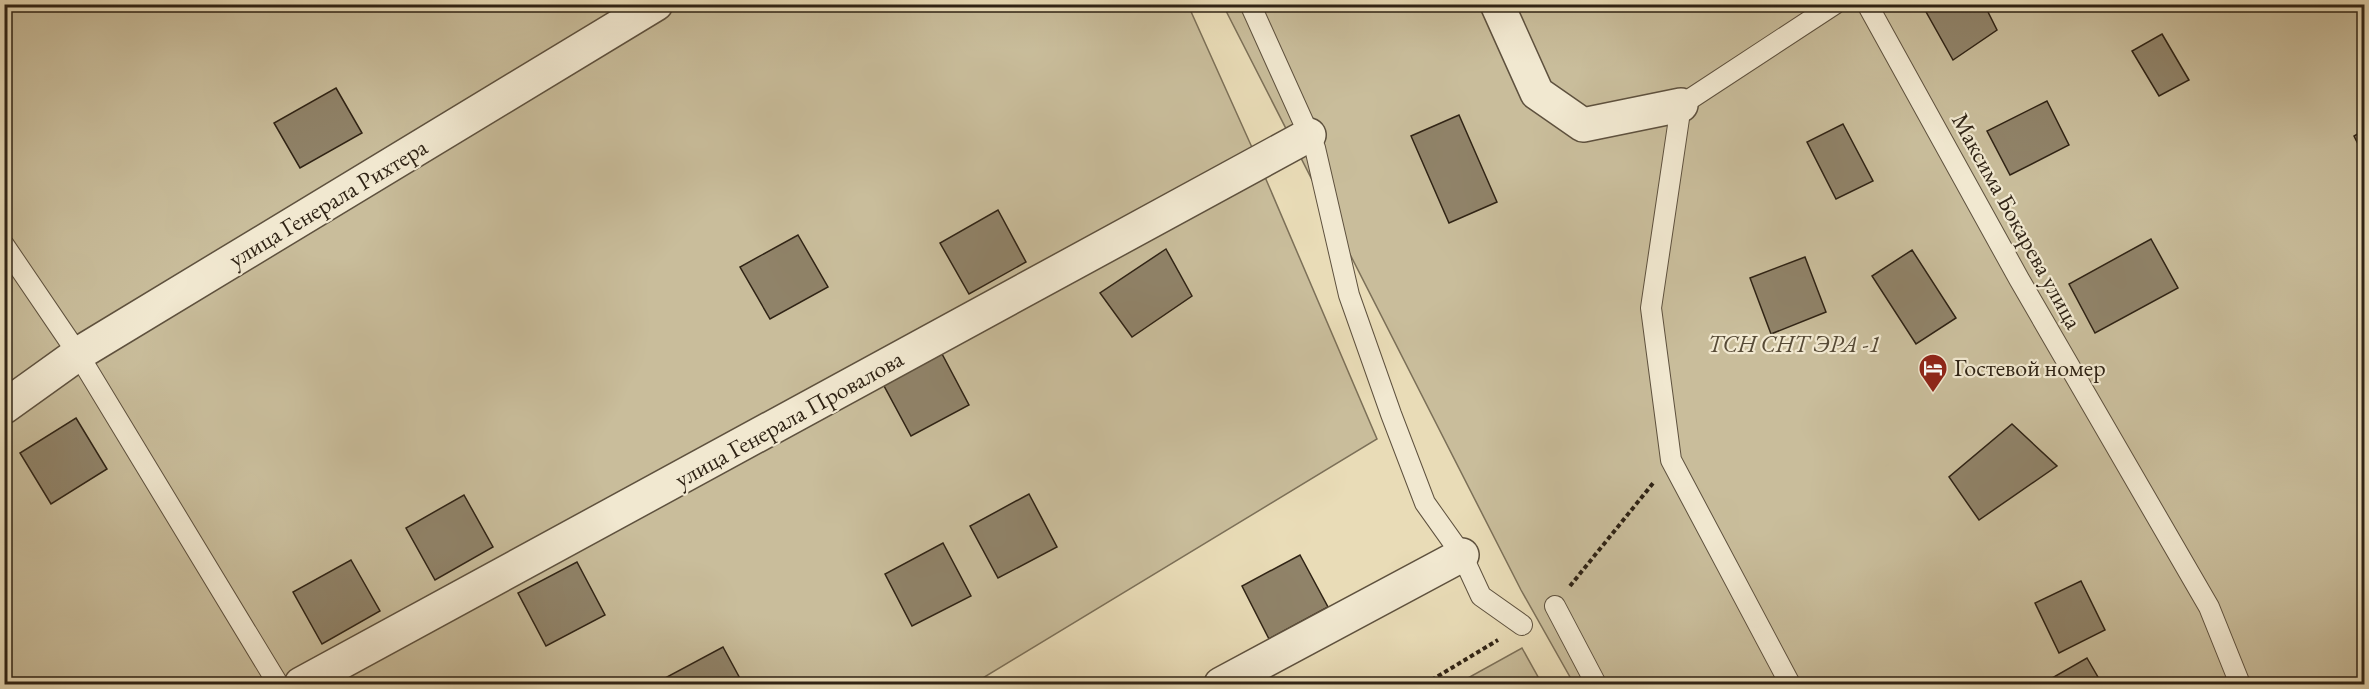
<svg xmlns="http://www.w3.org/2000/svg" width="2369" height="689" font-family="'EB Garamond',serif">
	<rect width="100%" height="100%" fill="#e9dcb7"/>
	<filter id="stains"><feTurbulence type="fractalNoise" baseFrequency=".00333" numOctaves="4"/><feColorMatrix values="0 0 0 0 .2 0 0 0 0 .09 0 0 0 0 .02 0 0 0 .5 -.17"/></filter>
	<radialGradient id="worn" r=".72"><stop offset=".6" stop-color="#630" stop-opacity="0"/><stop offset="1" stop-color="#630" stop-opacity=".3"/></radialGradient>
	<g fill="#c9bd9b" stroke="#7c7058" stroke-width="1.5">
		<polygon points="4,5 1188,5 1259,163 1377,439 973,684 5,684"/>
		<polygon points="1223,5 2364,5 2364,684 1574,684 1521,590"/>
		<polygon points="1522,648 1542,684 1457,684"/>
	</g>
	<g fill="#908369" stroke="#2f2315" stroke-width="1.5">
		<polygon points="1934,4 1984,4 1997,30 1953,60 1925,10"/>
		<polygon points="2162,34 2189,80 2159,96 2132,51"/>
		<polygon points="336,88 362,133 300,168 274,123"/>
		<polygon points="2047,101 2069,145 2010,175 1987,131"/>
		<polygon points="1459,115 1497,202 1449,223 1411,136"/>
		<polygon points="1843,124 1873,181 1836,199 1807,142"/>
		<polygon points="2364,130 2364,156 2354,136"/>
		<polygon points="998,210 1026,262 969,294 940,243"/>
		<polygon points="798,235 828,287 770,319 740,267"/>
		<polygon points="2151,239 2178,288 2095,333 2069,284"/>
		<polygon points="1166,249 1192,296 1132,337 1100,293"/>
		<polygon points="1912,250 1956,318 1916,344 1872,276"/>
		<polygon points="1805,257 1826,312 1771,334 1750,278"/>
		<polygon points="941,352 969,405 911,436 883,384"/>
		<polygon points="76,418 107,469 51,504 20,453"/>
		<polygon points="2012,424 2057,466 1979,520 1949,477"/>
		<polygon points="1029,494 1057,547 998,578 970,526"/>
		<polygon points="464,495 493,547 435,580 406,528"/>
		<polygon points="943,543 971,596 912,626 885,574"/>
		<polygon points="1300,555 1328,607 1269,639 1242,586"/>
		<polygon points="351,560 380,611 322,644 293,592"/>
		<polygon points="577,562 605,615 546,646 518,593"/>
		<polygon points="2081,581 2105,630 2059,653 2035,603"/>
		<polygon points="723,647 743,684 668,684 665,678"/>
		<polygon points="2087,658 2102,684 2046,684 2045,682"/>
	</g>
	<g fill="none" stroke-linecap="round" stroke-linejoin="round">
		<g stroke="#5e513e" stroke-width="22">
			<g id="service">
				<polyline points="1250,4 1315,148 1349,295 1391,414 1425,503 1462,555 1481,596 1522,625"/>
				<polyline points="1867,4 2019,279 2209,607 2240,684"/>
				<polyline points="4,245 78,354 278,684"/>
				<polyline points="1555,606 1596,684"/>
				<polyline points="1790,684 1671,460 1651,308 1681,105 1835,4"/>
			</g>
		</g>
		<g stroke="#5e513e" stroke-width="36">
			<g id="minor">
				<polyline points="1497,4 1537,93 1583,125 1681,105"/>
				<polyline points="4,407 78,354 656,4"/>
				<polyline points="301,684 1309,135"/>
				<polyline points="1221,684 1462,555"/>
			</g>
		</g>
		<g stroke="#2f2315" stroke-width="4" stroke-dasharray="4.5 3" stroke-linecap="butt">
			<polyline points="2360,4 2364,14"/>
			<polyline points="1570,586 1654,482"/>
			<polyline points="1425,684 1498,640"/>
		</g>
		<use href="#service" stroke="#f1e8d0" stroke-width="20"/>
		<use href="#minor" stroke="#f1e8d0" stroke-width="33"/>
	</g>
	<defs>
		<g id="hotel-pin" transform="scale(1.5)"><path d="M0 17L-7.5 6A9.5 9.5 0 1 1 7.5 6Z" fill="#8f2418" stroke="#f1e8d0"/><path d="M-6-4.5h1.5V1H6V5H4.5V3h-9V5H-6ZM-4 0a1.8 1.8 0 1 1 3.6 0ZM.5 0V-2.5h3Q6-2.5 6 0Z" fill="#fff"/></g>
	</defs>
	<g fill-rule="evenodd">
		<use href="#hotel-pin" x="1933" y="368"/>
	</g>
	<g text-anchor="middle" stroke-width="4.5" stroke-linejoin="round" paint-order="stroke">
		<g font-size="24" fill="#2f2315" stroke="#f1e8d0">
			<text transform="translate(328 203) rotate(-31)" y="8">улица Генерала Рихтера</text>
			<text transform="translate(2017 221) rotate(61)" y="8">Максима Бокарева улица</text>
			<text transform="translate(789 419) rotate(-29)" y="8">улица Генерала Провалова</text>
		</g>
		<g font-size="24" font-style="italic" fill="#564a36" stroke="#f1e8d0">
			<text x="1794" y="352">ТСН СНТ ЭРА -1</text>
		</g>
		<g font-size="24" fill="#2f2315" stroke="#f1e8d0" text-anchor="start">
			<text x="1954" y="376">Гостевой номер</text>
		</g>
	</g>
	<rect width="2369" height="689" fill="none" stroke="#e9dcb7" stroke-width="24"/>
	<rect x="6" y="6" width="2357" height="677" fill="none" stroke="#2f2315" stroke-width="3"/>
	<rect x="12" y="12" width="2345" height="665" fill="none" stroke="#2f2315" stroke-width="1.5"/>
	<rect width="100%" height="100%" filter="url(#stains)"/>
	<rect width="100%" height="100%" fill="url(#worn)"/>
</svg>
